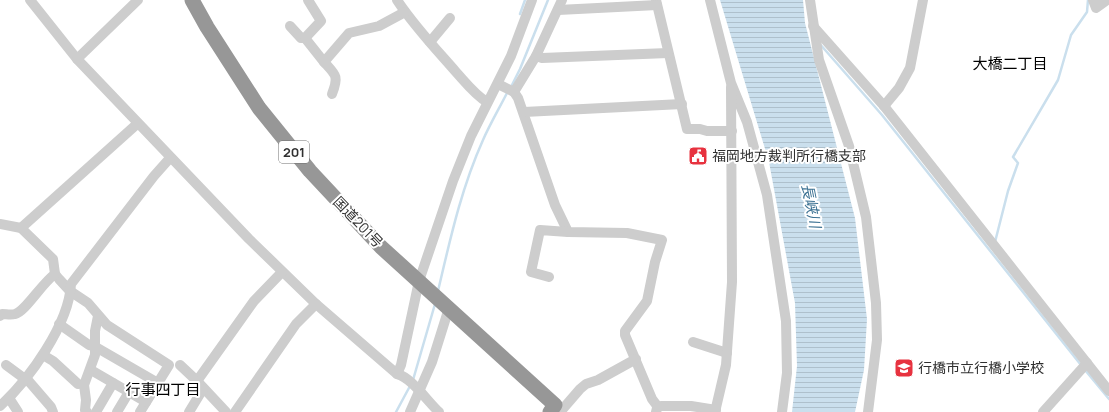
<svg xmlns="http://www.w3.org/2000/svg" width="1109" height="412" font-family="Manrope,'Noto Sans JP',sans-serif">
	<defs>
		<pattern id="water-rules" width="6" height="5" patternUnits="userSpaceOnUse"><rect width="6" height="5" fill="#cadfed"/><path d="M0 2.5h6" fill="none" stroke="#aec0cc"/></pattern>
	</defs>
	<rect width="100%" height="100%" fill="#fff"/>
	<polygon fill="url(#water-rules)" points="720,0 803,0 805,23 855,218 867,319 864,370 855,412 792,412 797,366 795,303 769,162"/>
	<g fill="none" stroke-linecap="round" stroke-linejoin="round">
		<g stroke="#cadfed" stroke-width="2.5">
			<polyline points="520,14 525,0"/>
			<polyline points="819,43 882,115 1081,365"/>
			<polyline points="511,87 520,69 548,0"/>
			<polyline points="995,242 1008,191 1018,163 1013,157 1058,80 1071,35 1087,12 1088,0"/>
			<path d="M 438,291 C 450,240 461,189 483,140 C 490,124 500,107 508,91"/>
			<polyline points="1085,370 1109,399"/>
			<polyline points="413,380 435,304"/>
			<polyline points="396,412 410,386"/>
		</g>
		<g stroke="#cdcdcd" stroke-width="10">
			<path d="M 30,0 L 77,59 L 249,239 L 316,304 L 397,374 C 411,377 428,402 439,412"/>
			<path d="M 397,0 C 414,26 436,49 456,72 C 466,83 475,95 487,102"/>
			<polyline points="656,0 687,129 700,129 707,131 732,131"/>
			<polyline points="710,0 731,83 747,122 767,195 786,321 787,373 782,412"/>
			<polyline points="810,0 819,60 849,146 866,217 876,303 877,340 868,412"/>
			<polyline points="1093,0 1096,8 1107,0"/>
			<polyline points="558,10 657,5"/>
			<polyline points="290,26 301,38 305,38 324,62"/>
			<polyline points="813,26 884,106 1109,391"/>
			<polyline points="305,38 321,21 308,0"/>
			<polyline points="430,42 450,18"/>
			<polyline points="536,56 542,58 668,53"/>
			<polyline points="77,59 138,0"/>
			<polyline points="498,84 514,92 518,98 555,205 568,232 627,233 662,240 655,262 647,301 625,331 625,335 652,399 658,407"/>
			<polyline points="514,92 536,56 562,0"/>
			<path d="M 332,94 C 339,76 336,75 324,62 L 349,33 L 379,26 L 405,12"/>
			<polyline points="884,106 899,88 910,68 923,0"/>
			<polyline points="524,112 682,104"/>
			<polyline points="0,224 21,228 53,259 55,274 59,279 70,291 88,303 107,325 169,365 140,412"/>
			<polyline points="21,228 137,124"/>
			<polyline points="549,277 531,272 540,230 568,232"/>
			<path d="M 0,316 L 2,314 C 6,314 11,315 15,314 C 25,312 42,283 55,274"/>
			<polyline points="59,324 89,345 94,346 158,383"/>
			<polyline points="693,342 727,353"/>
			<polyline points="43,355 53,361 78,384"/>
			<polyline points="6,365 25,379"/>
			<polyline points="180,365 197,381 254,301 282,272"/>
			<polyline points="91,370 146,402"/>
			<polyline points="397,374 401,365 419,281 453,181 471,136 511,56 532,0"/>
			<polyline points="26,378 51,407 53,412"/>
			<polyline points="197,381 226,412"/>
			<polyline points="9,398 18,412"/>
			<path d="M 0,406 C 29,380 69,324 71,284 L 154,176 L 170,158"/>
			<polyline points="561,411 580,389 586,384 598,380 636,359"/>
			<polyline points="87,412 85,410 86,400 84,385 95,355 95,331 98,316"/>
			<polyline points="96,412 113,383"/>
			<polyline points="117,412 129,392"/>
			<polyline points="189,412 203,389"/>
			<polyline points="235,412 296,324 316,304"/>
			<polyline points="410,412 432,362 449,308"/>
			<polyline points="656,412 657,408 661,406 691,406 716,410"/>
			<polyline points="715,412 726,365 732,282 731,87"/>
			<polyline points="1043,412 1087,363"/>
		</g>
		<polyline stroke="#979797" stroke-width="15" points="192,0 207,27 259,108 310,171 381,247 555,405 550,412"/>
	</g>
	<defs>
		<g id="civic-square" transform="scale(1)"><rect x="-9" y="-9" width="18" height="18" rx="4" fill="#e7323f" stroke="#fff"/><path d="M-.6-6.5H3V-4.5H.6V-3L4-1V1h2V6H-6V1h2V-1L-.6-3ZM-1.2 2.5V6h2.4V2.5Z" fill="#fff"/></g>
		<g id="school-square" transform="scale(1)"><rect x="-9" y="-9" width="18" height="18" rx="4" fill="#e7323f" stroke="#fff"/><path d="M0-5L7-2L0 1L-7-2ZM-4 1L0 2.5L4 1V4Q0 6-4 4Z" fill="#fff"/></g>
	</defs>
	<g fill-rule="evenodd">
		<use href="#civic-square" x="698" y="156"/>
		<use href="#school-square" x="904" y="368"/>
	</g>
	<g text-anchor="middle" stroke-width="4" stroke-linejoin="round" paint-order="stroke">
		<rect fill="#fff" stroke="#6e6e6e" stroke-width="1" x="279" y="141" width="30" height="22" rx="3"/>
		<g font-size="13" font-weight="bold" fill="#303030">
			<text x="294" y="157">201</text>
		</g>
		<g font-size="14" fill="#303030" stroke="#fff" text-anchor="start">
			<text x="712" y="161">福岡地方裁判所行橋支部</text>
			<text x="918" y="373">行橋市立行橋小学校</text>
		</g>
		<g font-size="14" fill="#303030" stroke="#fff">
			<text transform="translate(358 222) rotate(46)" y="5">国道201号</text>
		</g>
		<g font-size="15" fill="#000" stroke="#fff">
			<text x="1010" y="69">大橋二丁目</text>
			<text x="163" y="395">行事四丁目</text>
		</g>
		<g font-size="15" font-style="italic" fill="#3d7293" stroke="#fff">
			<text transform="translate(811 206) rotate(79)" y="5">長峡川</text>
		</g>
	</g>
</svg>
